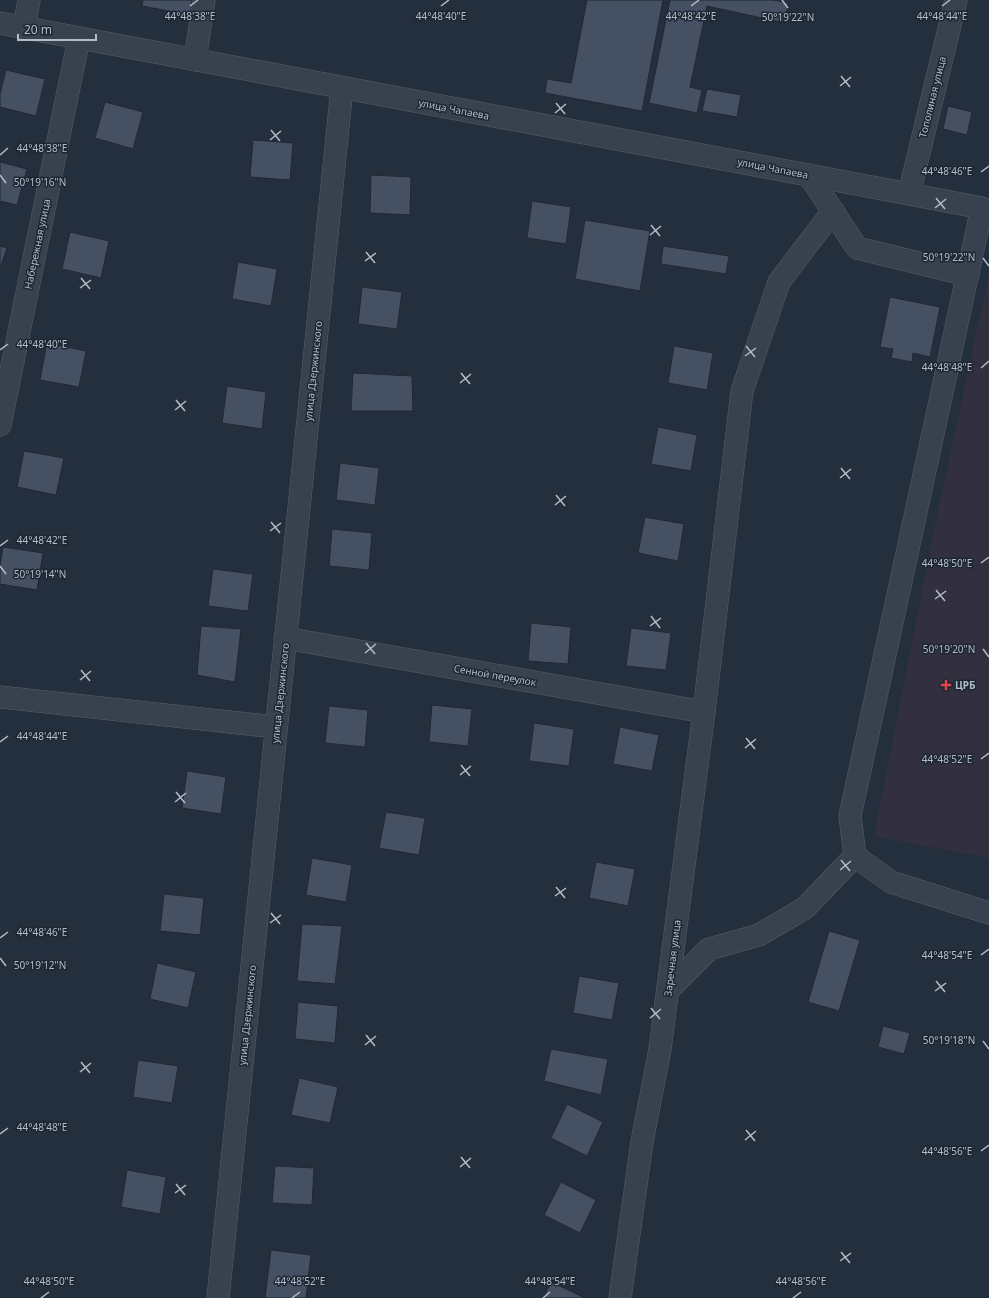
<svg xmlns="http://www.w3.org/2000/svg" width="989" height="1298" font-family="'Noto Sans',sans-serif">
	<rect width="100%" height="100%" fill="#242f3e"/>
	<polygon fill="#32303f" points="989,274 989,858 874,836 933,534"/>
	<g fill="#455162" stroke="#1f2835">
		<polygon points="143,0 192,0 190,15 142,6"/>
		<polygon points="587,0 663,0 642,111 545,93 547,79 571,83"/>
		<polygon points="670,0 773,0 788,3 785,23 707,6 690,87 702,90 697,113 649,103"/>
		<polygon points="6,70 45,79 36,116 0,107 0,94"/>
		<polygon points="707,89 741,95 737,117 702,111"/>
		<polygon points="105,102 143,112 133,149 95,138"/>
		<polygon points="948,106 972,112 967,135 943,129"/>
		<polygon points="253,140 293,143 290,180 250,177"/>
		<polygon points="0,162 27,169 17,205 0,201"/>
		<polygon points="371,175 411,177 410,215 370,213"/>
		<polygon points="532,201 571,207 566,244 527,238"/>
		<polygon points="585,220 650,231 640,291 575,279"/>
		<polygon points="70,232 109,241 101,278 62,269"/>
		<polygon points="0,246 7,248 0,268"/>
		<polygon points="663,246 729,256 726,274 661,264"/>
		<polygon points="238,262 277,269 271,306 232,299"/>
		<polygon points="362,287 402,292 397,329 358,324"/>
		<polygon points="890,297 940,307 930,357 913,353 912,362 891,358 893,349 880,347"/>
		<polygon points="47,343 86,351 79,387 40,380"/>
		<polygon points="674,346 713,353 707,390 668,383"/>
		<polygon points="353,373 412,376 413,411 351,411"/>
		<polygon points="227,386 266,392 262,429 222,423"/>
		<polygon points="658,427 697,435 691,471 651,464"/>
		<polygon points="24,451 64,458 56,495 17,487"/>
		<polygon points="340,463 379,468 375,505 336,500"/>
		<polygon points="645,517 684,524 678,561 638,553"/>
		<polygon points="332,529 372,533 369,570 329,566"/>
		<polygon points="3,547 43,553 37,590 0,584 0,566"/>
		<polygon points="213,569 253,574 248,611 208,606"/>
		<polygon points="531,623 571,627 568,664 528,661"/>
		<polygon points="201,626 241,629 235,682 197,675"/>
		<polygon points="631,628 671,633 666,670 626,666"/>
		<polygon points="432,705 472,709 468,746 429,742"/>
		<polygon points="329,706 368,710 365,747 325,743"/>
		<polygon points="534,723 574,729 569,766 529,761"/>
		<polygon points="620,727 659,735 652,771 613,764"/>
		<polygon points="187,771 226,777 221,814 182,808"/>
		<polygon points="386,812 425,818 419,855 379,848"/>
		<polygon points="312,858 352,865 346,902 306,895"/>
		<polygon points="596,862 635,869 628,906 589,898"/>
		<polygon points="164,894 204,898 200,935 160,931"/>
		<polygon points="302,924 342,926 335,984 297,981"/>
		<polygon points="829,931 860,940 839,1011 808,1002"/>
		<polygon points="157,963 196,972 188,1008 150,999"/>
		<polygon points="579,976 619,983 612,1020 573,1013"/>
		<polygon points="298,1002 338,1006 335,1043 295,1039"/>
		<polygon points="883,1026 910,1033 904,1054 878,1047"/>
		<polygon points="551,1049 608,1059 601,1095 544,1081"/>
		<polygon points="138,1060 178,1066 172,1103 133,1097"/>
		<polygon points="299,1078 338,1087 330,1123 291,1115"/>
		<polygon points="567,1104 603,1122 587,1156 551,1138"/>
		<polygon points="275,1166 314,1168 312,1205 272,1203"/>
		<polygon points="127,1170 166,1177 160,1214 121,1207"/>
		<polygon points="561,1182 596,1200 580,1233 544,1215"/>
		<polygon points="271,1250 311,1255 306,1298 265,1298"/>
		<polygon points="551,1282 585,1298 543,1298"/>
	</g>
	<g fill="none" stroke-linecap="round" stroke-linejoin="round">
		<g stroke="#565f6c" stroke-width="23">
			<g id="minor">
				<polyline points="0,23 909,194 982,208 850,816 855,856 891,882 989,913"/>
				<polyline points="24,28 29,0"/>
				<polyline points="195,60 204,0"/>
				<polyline points="809,175 857,248 968,275"/>
				<polyline points="909,194 956,0"/>
				<polyline points="0,425 79,38"/>
				<polyline points="285,638 704,712"/>
				<polyline points="0,697 276,727"/>
				<polyline points="668,990 709,949 759,935 805,908 855,856"/>
				<polyline points="218,1298 342,88"/>
				<polyline points="620,1298 642,1142 660,1049 704,712 742,391 779,282 833,211"/>
			</g>
		</g>
		<use href="#minor" stroke="#38414e" stroke-width="22"/>
	</g>
	<path fill="none" stroke="#b4bcc9" stroke-width="1.5" d="M 782,0 L 788,8M 190,6 L 198,0M 441,6 L 449,0M 691,6 L 699,0M 942,6 L 950,0M 841,76 L 850,87M 840,86 L 851,77M 556,103 L 565,114M 555,113 L 566,104M 271,130 L 280,141M 270,140 L 281,131M 0,155 L 8,148M 981,172 L 989,166M 0,175 L 6,183M 936,198 L 945,209M 935,208 L 946,199M 651,225 L 660,236M 650,235 L 661,226M 366,252 L 375,263M 983,258 L 989,266M 365,261 L 376,253M 81,278 L 90,289M 80,288 L 91,280M 746,346 L 755,357M 0,350 L 8,344M 745,356 L 756,348M 981,368 L 989,361M 461,373 L 470,384M 460,383 L 471,374M 176,400 L 185,411M 175,410 L 186,401M 841,468 L 850,479M 840,478 L 851,469M 556,495 L 565,506M 555,505 L 566,496M 271,522 L 280,533M 270,531 L 281,523M 0,546 L 8,540M 981,563 L 989,557M 0,566 L 6,574M 936,590 L 945,601M 935,599 L 946,591M 651,616 L 660,628M 650,626 L 661,618M 366,643 L 375,654M 983,649 L 989,657M 365,653 L 376,644M 81,670 L 90,681M 80,680 L 91,671M 746,738 L 755,749M 0,742 L 8,736M 745,748 L 756,739M 981,759 L 989,753M 461,765 L 470,776M 460,775 L 471,766M 176,792 L 185,803M 175,802 L 186,793M 841,860 L 850,871M 840,870 L 851,861M 556,887 L 565,898M 555,896 L 566,888M 271,913 L 280,924M 270,923 L 281,915M 0,938 L 8,932M 981,955 L 989,949M 0,958 L 6,966M 936,981 L 945,992M 935,991 L 946,983M 651,1008 L 660,1019M 650,1018 L 661,1009M 366,1035 L 375,1046M 983,1041 L 989,1049M 365,1045 L 376,1036M 81,1062 L 90,1073M 80,1072 L 91,1063M 746,1130 L 755,1141M 0,1134 L 8,1128M 745,1140 L 756,1131M 981,1151 L 989,1145M 461,1157 L 470,1168M 460,1167 L 471,1158M 176,1184 L 185,1195M 175,1193 L 186,1185M 841,1252 L 850,1263M 840,1261 L 851,1253M 41,1298 L 49,1292M 292,1298 L 300,1292M 543,1298 L 550,1292M 793,1298 L 801,1292"/>
	<path fill="#e0444e" stroke="#1d2633" stroke-width="1.5" d="M944 679h4v4h4v4h-4v4h-4v-4h-4v-4h4z"/>
	<g text-anchor="middle" stroke-width="3" stroke-linejoin="round" paint-order="stroke">
		<g font-size="10" fill="#b4bcc9" stroke="#1d2633">
			<text transform="translate(932 97) rotate(-76)" y="4">Тополиная улица</text>
			<text transform="translate(454 109) rotate(11)" y="4">улица Чапаева</text>
			<text transform="translate(773 168) rotate(11)" y="4">улица Чапаева</text>
			<text transform="translate(37 244) rotate(-78)" y="4">Набережная улица</text>
			<text transform="translate(313 371) rotate(-84)" y="4">улица Дзержинского</text>
			<text transform="translate(495 675) rotate(10)" y="4">Сенной переулок</text>
			<text transform="translate(280 693) rotate(-84)" y="4">улица Дзержинского</text>
			<text transform="translate(672 958) rotate(-83)" y="4">Заречная улица</text>
			<text transform="translate(247 1015) rotate(-84)" y="4">улица Дзержинского</text>
		</g>
		<g font-size="10" font-weight="bold" fill="#b4bcc9" stroke="#1d2633" text-anchor="start">
			<text x="955" y="689">ЦРБ</text>
		</g>
	</g>
	<g font-size="10" text-anchor="middle" fill="#b4bcc9" stroke="#1d2633" stroke-width="3" stroke-linejoin="round" paint-order="stroke">
		<text x="190" y="20">44°48'38"E</text>
		<text x="441" y="20">44°48'40"E</text>
		<text x="691" y="20">44°48'42"E</text>
		<text x="942" y="20">44°48'44"E</text>
		<text x="788" y="21">50°19'22"N</text>
		<text x="42" y="152">44°48'38"E</text>
		<text x="947" y="175">44°48'46"E</text>
		<text x="40" y="186">50°19'16"N</text>
		<text x="949" y="261">50°19'22"N</text>
		<text x="42" y="348">44°48'40"E</text>
		<text x="947" y="371">44°48'48"E</text>
		<text x="42" y="544">44°48'42"E</text>
		<text x="947" y="567">44°48'50"E</text>
		<text x="40" y="578">50°19'14"N</text>
		<text x="949" y="653">50°19'20"N</text>
		<text x="42" y="740">44°48'44"E</text>
		<text x="947" y="763">44°48'52"E</text>
		<text x="42" y="936">44°48'46"E</text>
		<text x="947" y="959">44°48'54"E</text>
		<text x="40" y="969">50°19'12"N</text>
		<text x="949" y="1044">50°19'18"N</text>
		<text x="42" y="1131">44°48'48"E</text>
		<text x="947" y="1155">44°48'56"E</text>
		<text x="49" y="1285">44°48'50"E</text>
		<text x="300" y="1285">44°48'52"E</text>
		<text x="550" y="1285">44°48'54"E</text>
		<text x="801" y="1285">44°48'56"E</text>
	</g>
	<path d="M18 34v6h78v-6" fill="none" stroke="#b4bcc9" stroke-width="2"/>
	<text x="24" y="34" font-size="12" fill="#b4bcc9" stroke="#1d2633" stroke-width="3" paint-order="stroke">20 m</text>
</svg>
